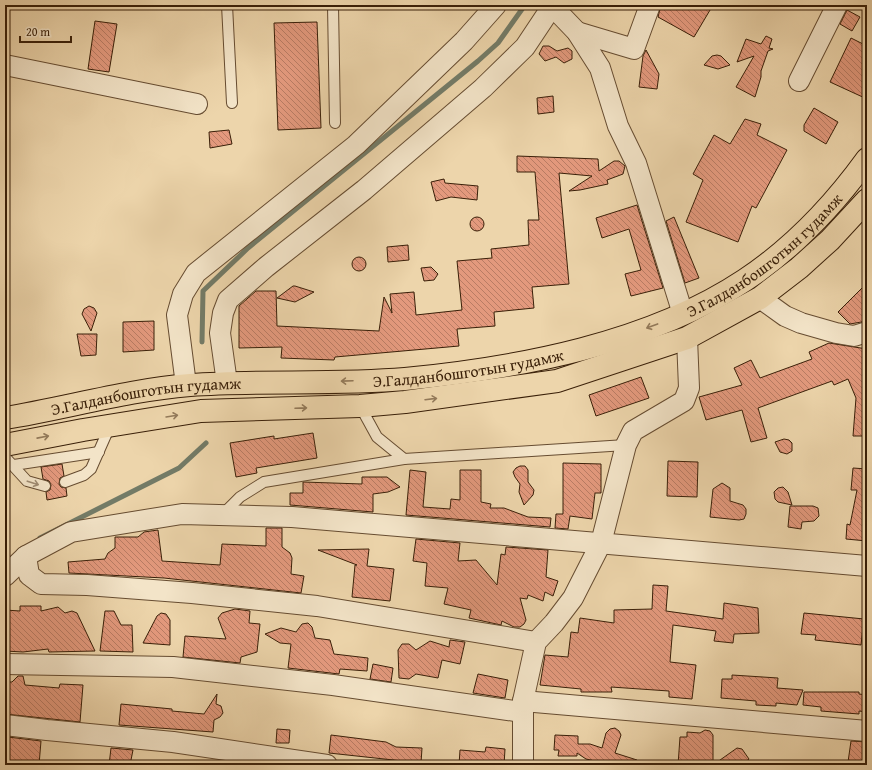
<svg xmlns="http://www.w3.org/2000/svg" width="872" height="770" font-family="'Gentium Book Plus',serif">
	<defs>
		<pattern id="building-back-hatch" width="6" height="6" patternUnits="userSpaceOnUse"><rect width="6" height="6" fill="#e3997d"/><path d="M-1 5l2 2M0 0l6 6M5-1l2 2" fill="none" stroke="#b97c64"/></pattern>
	</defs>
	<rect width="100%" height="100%" fill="#edd5ab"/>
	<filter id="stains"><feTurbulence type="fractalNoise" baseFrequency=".005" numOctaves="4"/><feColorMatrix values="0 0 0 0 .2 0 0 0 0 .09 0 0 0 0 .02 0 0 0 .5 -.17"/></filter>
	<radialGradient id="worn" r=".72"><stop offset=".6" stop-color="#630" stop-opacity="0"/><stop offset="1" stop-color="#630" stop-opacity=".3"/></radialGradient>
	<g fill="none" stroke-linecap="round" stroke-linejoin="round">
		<g stroke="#737b67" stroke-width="5">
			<polyline points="202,342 203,291 248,248 478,61 498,43 525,5"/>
			<polyline points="40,538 179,468 206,443"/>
		</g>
	</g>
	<g fill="url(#building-back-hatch)" stroke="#391f08">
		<polygon points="661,5 713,5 694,37 658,17"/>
		<polygon points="847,10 860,17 852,31 840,24"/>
		<polygon points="95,21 117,24 109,72 88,69"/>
		<polygon points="317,22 321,128 278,130 274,23"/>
		<polygon points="766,36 772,39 769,48 773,49 768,51 761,71 761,77 755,97 736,87 754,56 737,62 746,39 761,44"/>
		<polygon points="851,38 867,46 867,99 830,82"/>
		<polygon points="543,46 549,46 557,51 568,48 572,51 572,59 564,63 556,57 545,61 539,54"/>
		<polygon points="646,50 659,74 657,89 639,87 643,56"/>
		<polygon points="717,55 721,56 730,65 718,69 704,65 712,56"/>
		<polygon points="553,96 554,112 538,114 537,98"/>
		<polygon points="814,108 838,122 826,144 804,131 804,125"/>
		<polygon points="745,119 761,124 757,135 787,150 756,208 752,206 738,242 686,222 703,180 693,174 714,135 730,144"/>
		<polygon points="229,130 232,144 210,148 209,132"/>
		<polygon points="517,156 598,159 599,171 614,161 619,161 625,166 623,174 607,180 608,184 580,190 569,191 592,176 559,173 569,284 532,287 534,308 494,312 495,326 457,329 459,346 335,357 334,360 281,358 282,347 239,348 239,306 256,291 276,291 277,326 379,331 384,297 392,313 390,294 414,292 416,315 462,310 457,261 492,258 491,249 529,245 528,220 539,220 535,172 517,172"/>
		<polygon points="444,179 445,183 478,186 477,200 451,197 436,201 431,182"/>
		<polygon points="637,205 663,288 631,296 625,274 641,270 629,229 602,238 596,218"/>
		<circle cx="477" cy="224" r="7"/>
		<polygon points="674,217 699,278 685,283 666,221"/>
		<polygon points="408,245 409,260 388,262 387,247"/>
		<circle cx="359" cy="264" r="7"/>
		<polygon points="431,267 438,274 434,280 424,281 421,268"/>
		<polygon points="867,283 867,321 850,324 838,312"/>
		<polygon points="293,286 295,286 314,292 295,302 277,298"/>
		<polygon points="89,306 94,308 97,313 91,331 82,314 84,309"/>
		<polygon points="154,321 154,350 123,352 123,322"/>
		<polygon points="77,334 97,334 96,355 81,356"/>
		<polygon points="829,343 867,349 867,436 853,436 856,398 848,379 834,385 832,381 758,408 767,438 751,442 742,410 706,420 699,397 742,385 734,368 751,360 760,378 812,359 809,352"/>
		<polygon points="641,377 649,398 596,416 589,395"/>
		<polygon points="313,433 317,458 256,468 257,473 236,477 230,443 274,436 274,439"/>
		<polygon points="784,439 789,440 792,443 792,451 787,454 780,452 775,442"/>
		<polygon points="668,461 698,462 697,497 667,496"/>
		<polygon points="563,463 601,464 601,493 595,493 592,519 570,516 568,529 555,528 556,514 563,514"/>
		<polygon points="62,464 64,476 60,478 59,484 61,487 66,488 67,496 47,500 46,492 50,490 51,485 49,481 43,479 41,467"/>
		<polygon points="520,466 525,466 528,470 528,482 534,490 533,495 524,505 519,492 520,484 515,477 513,472 516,468"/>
		<polygon points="853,468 867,469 867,541 846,539 847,524 850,525 857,490 851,490"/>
		<polygon points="410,470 426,472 423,507 450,509 451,499 460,500 460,470 481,470 481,502 491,504 490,508 504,508 528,517 551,518 550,527 406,515"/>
		<polygon points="362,477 387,477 400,487 388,492 373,494 373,512 290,505 290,493 303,493 303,482 362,484"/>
		<polygon points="722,483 730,488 730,501 743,505 746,509 746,514 744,519 739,520 710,517 713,489"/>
		<polygon points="783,487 788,492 792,505 778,502 775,499 774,492 778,488"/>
		<polygon points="790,506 813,506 818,508 819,516 814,521 802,522 801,529 788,527"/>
		<polygon points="266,528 282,528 282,547 290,553 292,558 291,574 304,576 301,593 164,578 69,573 68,562 105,559 108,553 115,548 115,537 138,537 144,532 158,530 162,561 220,565 222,544 266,546"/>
		<polygon points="416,539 460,543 458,561 476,560 497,585 501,554 505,555 506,547 548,550 546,577 558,581 553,596 545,592 543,601 528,595 527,599 520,598 526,620 524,624 520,627 514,627 502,621 501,625 469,618 471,610 444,604 448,588 425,586 427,563 413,561"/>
		<polygon points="369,549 367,566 394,569 390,601 352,597 355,565 357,565 318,550"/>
		<polygon points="653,585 668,586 666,611 723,619 724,603 758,608 759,633 734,634 733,643 714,641 716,631 673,625 670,662 696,665 692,699 669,697 669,691 611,687 612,692 581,692 581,689 540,685 545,655 568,657 571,632 578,633 580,618 614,623 614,610 652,609"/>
		<polygon points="20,606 41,606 41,611 58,607 65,613 72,611 77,613 95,651 49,652 48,649 23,652 5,651 5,610 20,611"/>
		<polygon points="235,609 250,611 249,623 260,624 257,652 241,657 240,663 183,657 185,636 226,639 218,618 222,613"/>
		<polygon points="105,611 114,611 121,625 132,625 133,652 100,651"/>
		<polygon points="161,613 166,614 170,620 170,645 143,643 157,616"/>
		<polygon points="804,613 864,619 861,645 815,640 816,635 801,634"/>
		<polygon points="308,623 312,627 315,638 330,640 334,654 368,658 367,671 340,669 339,674 288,668 291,644 280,643 265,634 281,628 296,632 302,624"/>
		<polygon points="450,640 465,642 460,664 442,660 438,678 416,674 409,679 399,678 398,650 402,644 409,644 416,650 430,641 449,647"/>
		<polygon points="373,664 393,668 391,682 370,679"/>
		<polygon points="478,674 508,680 505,698 473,693"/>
		<polygon points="732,675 778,678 777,688 803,690 797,705 776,703 776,706 756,705 756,701 721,698 722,679 732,679"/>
		<polygon points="18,676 23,676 25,685 59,688 60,684 83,685 80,722 5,714 5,682 12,682"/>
		<polygon points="804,692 859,692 859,694 867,695 867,712 859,711 859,714 821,711 821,707 803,705"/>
		<polygon points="217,694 216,704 221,706 223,713 220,717 214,720 213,732 119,725 121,704 172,709 172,711 204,714"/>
		<polygon points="615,728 619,731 621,735 615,753 637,760 636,763 610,763 609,765 598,765 599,762 586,759 577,753 577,756 558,756 559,750 554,750 555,735 578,736 578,744 590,744 602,748 606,733 610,729"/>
		<polygon points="277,729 290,730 289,743 276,743"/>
		<polygon points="705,730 710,731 713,735 713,765 678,765 680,737 687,737 687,732 700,733"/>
		<polygon points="331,735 386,742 396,747 422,748 421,763 329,753"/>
		<polygon points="8,737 41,741 39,765 5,765"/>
		<polygon points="851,741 867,742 867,764 848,762"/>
		<polygon points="486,747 505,749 504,765 459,765 460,750 485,752"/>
		<polygon points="111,748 133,750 130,765 109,765"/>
		<polygon points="737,748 742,749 749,759 742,765 713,765"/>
	</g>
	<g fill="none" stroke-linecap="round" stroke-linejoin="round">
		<g stroke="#664c31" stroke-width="12">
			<g id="lane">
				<polyline points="227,5 232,103"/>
				<polyline points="333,5 335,123"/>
				<polyline points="360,406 377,437 404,459"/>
				<polyline points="5,457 27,481 45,486"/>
				<polyline points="14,465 99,452"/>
				<polyline points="65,482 84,475 91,469 110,426"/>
				<polyline points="223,514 240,497 264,482 404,459 626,445"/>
			</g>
		</g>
		<g stroke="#664c31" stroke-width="22">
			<g id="street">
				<polyline points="552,6 577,32 600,68 618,126 636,163 683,314"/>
				<polyline points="577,32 634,49 650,5"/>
				<polyline points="5,65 197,104"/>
				<polyline points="799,81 837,5"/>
				<polyline points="760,298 785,316 801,323 836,333 854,336 867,332"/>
				<polyline points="227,383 220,333 223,313 228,300 266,267 364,190 483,88 525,47 553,5"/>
				<polyline points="186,385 177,315 183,294 196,273 356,145 464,41 496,5"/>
				<polyline points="5,576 26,556"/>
				<polyline points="536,642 317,606 192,593 87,585 41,584 29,575 26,556 71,532 182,514 292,517 867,566"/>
				<polyline points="5,664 173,667 333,685 522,712"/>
				<polyline points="523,701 867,731"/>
				<polyline points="5,725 47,730 173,742 327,765"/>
				<polyline points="523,765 523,701 536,642 554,623 573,598 601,543 626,445 633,431 684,401 689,388 687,338"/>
			</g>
		</g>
		<g stroke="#391f08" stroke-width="24">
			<g id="primary">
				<path id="s1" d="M 5,418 C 67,408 127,390 190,385 C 261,380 334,385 405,379 C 518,368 649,344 745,280 C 793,248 833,206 867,159"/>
				<polyline points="5,445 83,430 201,411 360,406 405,402 557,381 687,338 760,298 799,268 830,240 867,200"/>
			</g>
		</g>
		<use href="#lane" stroke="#f3e4c8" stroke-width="10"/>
		<use href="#street" stroke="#f3e4c8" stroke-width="20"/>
		<use href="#primary" stroke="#edd5ab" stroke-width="22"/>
	</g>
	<defs><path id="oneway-shaft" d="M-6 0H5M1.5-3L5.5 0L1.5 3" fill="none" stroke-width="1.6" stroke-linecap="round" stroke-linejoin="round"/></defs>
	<g stroke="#937a5a">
		<use href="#oneway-shaft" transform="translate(652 326) rotate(160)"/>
		<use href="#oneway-shaft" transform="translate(347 381) rotate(178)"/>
		<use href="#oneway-shaft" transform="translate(431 399) rotate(-7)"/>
		<use href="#oneway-shaft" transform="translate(301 408) rotate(-2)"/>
		<use href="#oneway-shaft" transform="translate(172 416) rotate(-9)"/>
		<use href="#oneway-shaft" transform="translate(43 437) rotate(-11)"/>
	</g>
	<use stroke="#9f8b72" href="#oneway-shaft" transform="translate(33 483) rotate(18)"/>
	<g text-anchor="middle" stroke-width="4" stroke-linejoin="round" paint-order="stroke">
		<g font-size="16" fill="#391f08" stroke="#f3e4c8">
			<text dy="6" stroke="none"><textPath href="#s1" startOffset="791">Э.Галданбошготын гудамж</textPath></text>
			<text dy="6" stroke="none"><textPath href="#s1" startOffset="467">Э.Галданбошготын гудамж</textPath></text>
			<text dy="6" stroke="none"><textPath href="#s1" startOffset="143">Э.Галданбошготын гудамж</textPath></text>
		</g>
	</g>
	<rect width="872" height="770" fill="none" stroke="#edd5ab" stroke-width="20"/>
	<rect x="6" y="6" width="860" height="758" fill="none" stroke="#391f08" stroke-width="2"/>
	<rect x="10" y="10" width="852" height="750" fill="none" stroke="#391f08"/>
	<path d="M20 36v6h51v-6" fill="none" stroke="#391f08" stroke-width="2"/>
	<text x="26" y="36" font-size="12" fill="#391f08" stroke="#f3e4c8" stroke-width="3" paint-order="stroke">20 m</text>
	<rect width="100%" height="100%" filter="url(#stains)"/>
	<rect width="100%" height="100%" fill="url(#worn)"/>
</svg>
